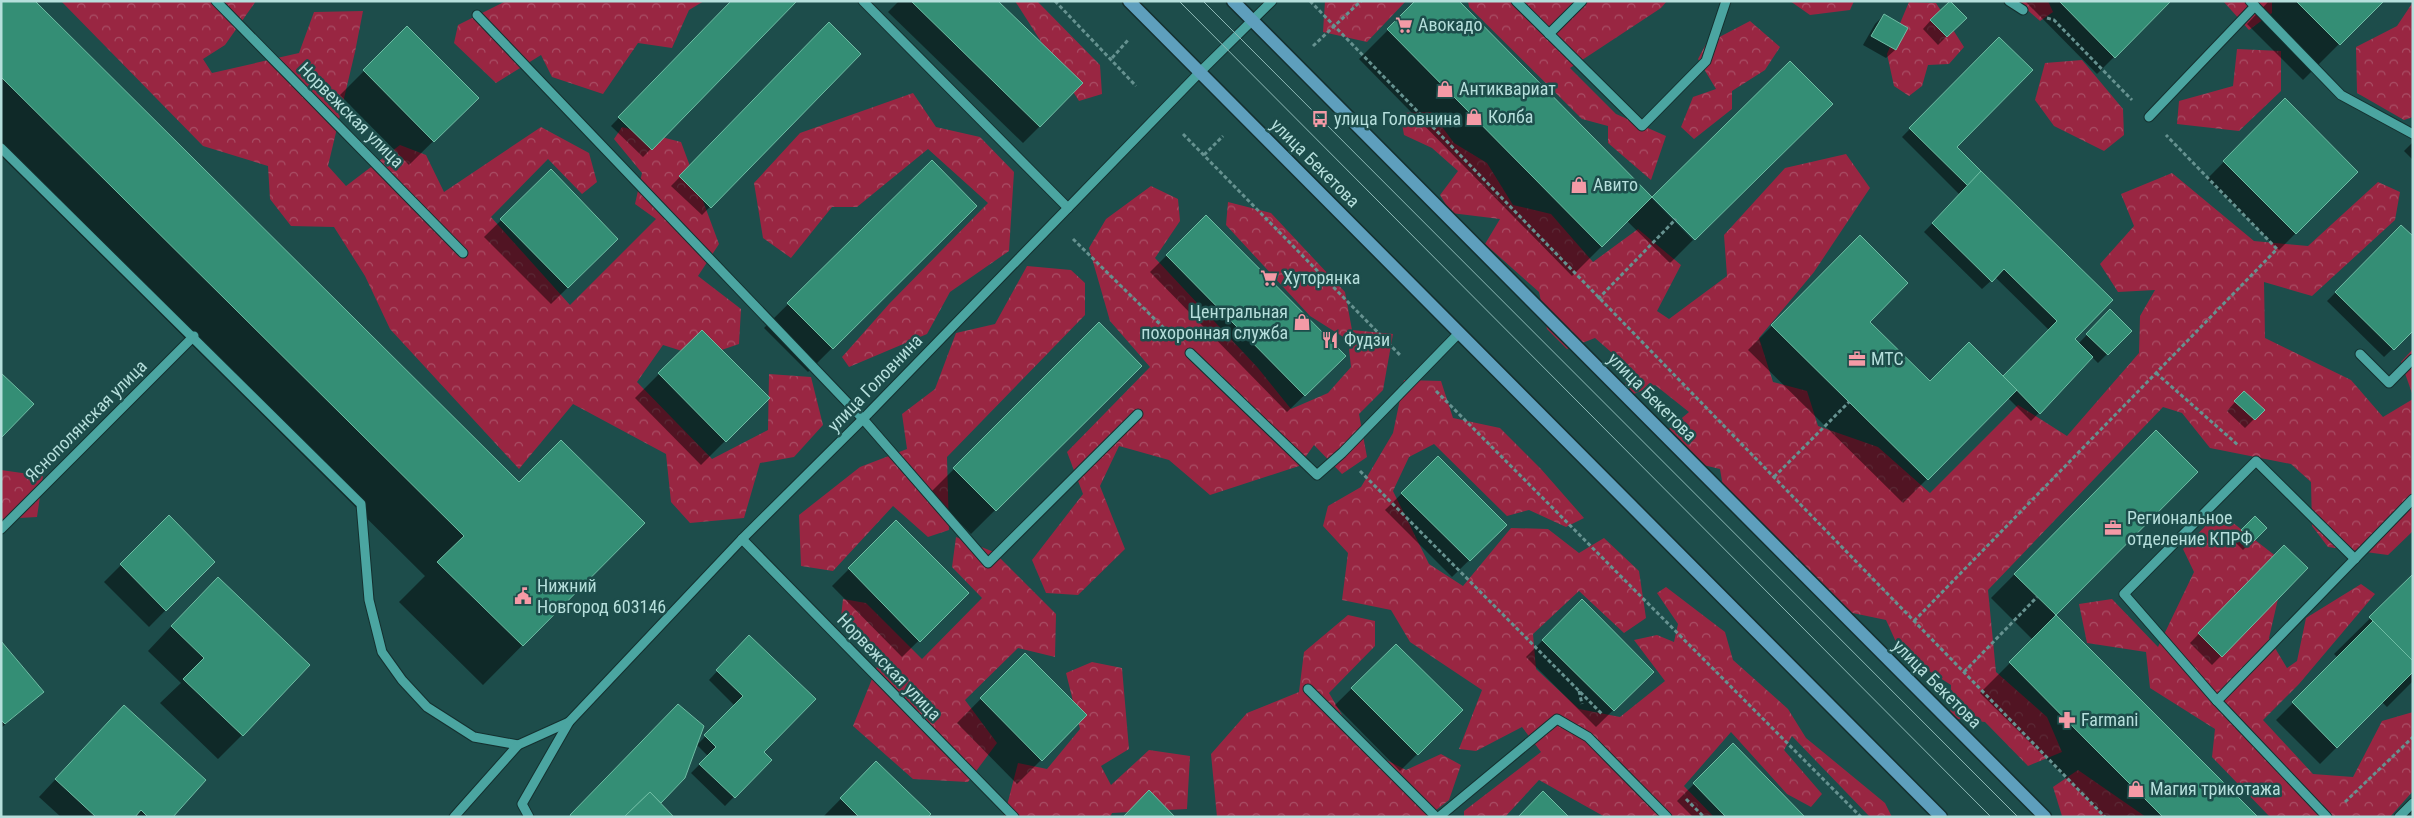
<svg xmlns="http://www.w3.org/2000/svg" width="2414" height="818" font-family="'Roboto Condensed',sans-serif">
	<defs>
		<pattern id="forest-crowns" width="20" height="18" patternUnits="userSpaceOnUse" patternTransform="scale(1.25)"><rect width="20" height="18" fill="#992642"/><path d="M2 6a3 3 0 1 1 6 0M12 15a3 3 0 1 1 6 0" fill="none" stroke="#a94f66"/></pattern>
	</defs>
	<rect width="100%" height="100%" fill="#1d4d4b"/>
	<g fill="url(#forest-crowns)">
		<polygon points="61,1 256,1 225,45 203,59 212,73 299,53 314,12 363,11 355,52 328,166 346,186 400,145 426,155 444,192 541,127 589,153 597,182 582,194 548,159 491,217 570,305 656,219 635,204 642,173 614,139 622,127 681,142 719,244 698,276 741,309 739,344 701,357 663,345 637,382 712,459 768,430 769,374 811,377 823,425 794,457 760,463 744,518 690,523 671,502 666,454 573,404 519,469 390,329 365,276 334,227 291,226 270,199 268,166 203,146"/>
		<polygon points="506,1 704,1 689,10 672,48 638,43 603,94 552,77 541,55 496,83 454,43 458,25"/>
		<polygon points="1015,1 1037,1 1100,65 1102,94 1079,101"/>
		<polygon points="1325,1 1406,1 1367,42 1323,32"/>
		<polygon points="1468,1 1667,1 1661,8 1570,68 1616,114 1666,136 1651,180 1608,143 1608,126 1582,119 1469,7"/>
		<polygon points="1790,1 1854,1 1850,10 1810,15"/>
		<polygon points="2017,1 2048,1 2053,12 2040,21"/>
		<polygon points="2223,1 2272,1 2272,13 2249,30"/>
		<polygon points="1909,2 1936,3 1964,47 1949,64 1928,65 1922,86 1909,96 1894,86 1887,54"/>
		<polygon points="2413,2 2413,117 2404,120 2357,93 2356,47 2397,26"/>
		<polygon points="1750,21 1780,47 1765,70 1732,91 1732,109 1694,139 1681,127 1693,97 1716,89 1698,59 1706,44"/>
		<polygon points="2237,49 2281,51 2281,91 2239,131 2177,124 2179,101 2233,86"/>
		<polygon points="2082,60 2123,109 2124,135 2104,151 2054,126 2035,100 2045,63"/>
		<polygon points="913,93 936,127 980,137 1014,172 1009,251 950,292 927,334 849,367 842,357 889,304 988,203 928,149 857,207 832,207 791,258 763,238 754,183 800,133"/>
		<polygon points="1431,112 1454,143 1487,163 1513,205 1551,214 1593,262 1638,229 1681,265 1657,311 1669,319 1727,276 1724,235 1785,168 1846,154 1870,188 1814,272 1759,338 1773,382 1807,391 1818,426 1878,447 1930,493 2018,405 2067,436 2139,353 2140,316 2155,290 2118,292 2100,264 2134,226 2121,194 2172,173 2254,241 2308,246 2378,182 2400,192 2395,220 2312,296 2264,282 2265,338 2351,380 2383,417 2413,399 2413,531 2388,555 2328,547 2312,526 2311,482 2291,464 2210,448 2182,413 2163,407 1988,590 1996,672 2047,717 2062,752 2028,766 1985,722 1950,718 1951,685 1901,653 1886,620 1843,611 1725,499 1720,469 1682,460 1663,434 1689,412 1655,385 1629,396 1619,359 1595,338 1567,349 1547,329 1539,292 1485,244 1500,219 1451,213 1440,195 1458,171 1432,148 1404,135 1400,113"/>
		<polygon points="1151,186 1178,199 1180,221 1155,258 1258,368 1291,409 1328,393 1351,367 1348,340 1310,316 1226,225 1228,202 1271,213 1345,292 1352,330 1393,334 1383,390 1359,414 1367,457 1342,474 1314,445 1299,466 1210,495 1169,460 1119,446 1100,486 1125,549 1078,595 1046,593 1032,560 1083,494 1067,452 1150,367 1110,321 1089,248 1106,219"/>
		<polygon points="1027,266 1071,270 1085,283 1085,315 947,457 949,530 928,537 893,506 833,571 801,566 799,515 860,467 907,449 902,414 935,389 956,333 995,324"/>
		<polygon points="2413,349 2413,396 2401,362"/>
		<polygon points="1404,380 1441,381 1453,418 1500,428 1541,469 1584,518 1566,527 1529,510 1507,516 1434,444 1409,457 1393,491 1429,564 1463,586 1511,528 1548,529 1579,553 1604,538 1639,571 1646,618 1624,633 1579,591 1533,634 1536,669 1579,709 1620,717 1665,681 1634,640 1657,635 1674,642 1678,624 1657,593 1666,587 1725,632 1733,660 1788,709 1806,738 1885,803 1892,817 1870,817 1792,736 1784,750 1822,794 1811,807 1787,794 1731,732 1684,786 1714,817 1605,817 1539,780 1505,817 1464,817 1464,811 1541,752 1522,727 1476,751 1459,749 1482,690 1410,642 1391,610 1342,600 1348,553 1323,526 1328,506 1361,487 1393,433"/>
		<polygon points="1,470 43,476 37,517 1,519"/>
		<polygon points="2219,512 2286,564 2269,638 2287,668 2297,661 2306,618 2361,584 2375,594 2299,684 2263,720 2313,774 2353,777 2382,721 2413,712 2413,791 2390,817 2270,817 2212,757 2215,729 2150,688 2146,652 2087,643 2079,604 2112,599 2158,647 2194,572 2183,549"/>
		<polygon points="956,537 994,552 1056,614 1055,657 1018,648 965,700 997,743 968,782 913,779 853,726 878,664 840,626 843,599 866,603 922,659 982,598 952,567"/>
		<polygon points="1348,615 1375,621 1375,646 1329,693 1361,747 1406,770 1441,754 1461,765 1449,800 1427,817 1217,817 1211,754 1247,713 1299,692 1304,652"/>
		<polygon points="1092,662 1122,668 1129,749 1101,766 1111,785 1149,750 1190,756 1187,809 1112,813 1110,817 1004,817 1018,763 1047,769 1080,729 1066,673"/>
		<polygon points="2078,770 2146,817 2062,816 2053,787"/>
	</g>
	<g fill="#0007">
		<polygon points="1,1 519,484 643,523 483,685 399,602 425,576 1,156"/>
		<polygon points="732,1 795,1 643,157 611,126"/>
		<polygon points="899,1 997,1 1040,126 1023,143 888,12"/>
		<polygon points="1417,1 1457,1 1693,240 1670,263 1627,221 1572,276 1359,59"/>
		<polygon points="2025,1 2170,1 2097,74"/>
		<polygon points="2269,1 2382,1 2303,80 2247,24"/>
		<polygon points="1884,15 1907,28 1895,50 1886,58 1863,45 1875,24"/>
		<polygon points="1965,18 1938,45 1923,29 1931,20"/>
		<polygon points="829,24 860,54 702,215 671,186"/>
		<polygon points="407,28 477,98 409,165 340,95"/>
		<polygon points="1999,38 1955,147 2074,339 2078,344 2110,311 2130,331 2098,363 2092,357 2031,421 2008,398 1903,503 1748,350 1860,237 1869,322 1930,383 2003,378 2049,330 1995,277 1982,289 1924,232 1960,195 1902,137"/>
		<polygon points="2285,100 2356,172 2279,250 2207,179"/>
		<polygon points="2413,142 2413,160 2404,151"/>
		<polygon points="932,162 975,206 808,372 764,328"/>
		<polygon points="551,171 617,239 551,304 484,237"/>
		<polygon points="1206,216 1345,356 1287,412 1150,272"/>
		<polygon points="2401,227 2413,329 2384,357 2327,301"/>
		<polygon points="1099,324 1140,366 971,534 930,493"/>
		<polygon points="702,331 768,398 701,465 635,398"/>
		<polygon points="2244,392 2263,410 2245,428 2227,411"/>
		<polygon points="2156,432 2196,472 2054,615 2257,817 2105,817 1980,693 2033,640 1991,598"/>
		<polygon points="1438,458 1505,525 1452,577 1385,510"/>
		<polygon points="169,517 213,562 149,627 104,582"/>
		<polygon points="2255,518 2265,528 2243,550 2233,540"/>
		<polygon points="896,522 967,593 902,657 832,586"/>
		<polygon points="2284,546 2307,568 2212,665 2190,643"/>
		<polygon points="2413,576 2413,681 2387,707 2382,702 2320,764 2276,720 2338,658 2334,654"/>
		<polygon points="1582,601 1652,672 1596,727 1526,657"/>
		<polygon points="194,602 242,735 218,759 160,703 181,683 148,651"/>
		<polygon points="749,637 762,752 770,760 725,806 691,773 708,756 697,745 735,706 709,680"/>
		<polygon points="1,643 34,700 1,728"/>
		<polygon points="1396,645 1461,710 1400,771 1335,705"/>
		<polygon points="1025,654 1086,715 1017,784 957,723"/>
		<polygon points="124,706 172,817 61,817 39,797"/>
		<polygon points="1733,745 1803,817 1693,817 1677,801"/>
		<polygon points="876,763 927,817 825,817 824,816"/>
	</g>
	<g fill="#348e75" stroke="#6fbda4">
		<polygon points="1,1 35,1 519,482 561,440 645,523 523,646 437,562 464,536 1,77"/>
		<polygon points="731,1 797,1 652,150 618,117"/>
		<polygon points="911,1 998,1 1083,83 1040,127"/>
		<polygon points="1415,1 1459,1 1652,197 1602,247 1387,29"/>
		<polygon points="1950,1 1967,18 1947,37 1930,20"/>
		<polygon points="2059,1 2171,1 2115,58"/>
		<polygon points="2296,1 2384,1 2340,45"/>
		<polygon points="1884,14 1908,28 1896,50 1871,36"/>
		<polygon points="829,22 861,54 711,208 679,176"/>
		<polygon points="407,26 479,98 434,142 363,70"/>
		<polygon points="1999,37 2033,70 1957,147 1981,171 1968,186 1909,128"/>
		<polygon points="1790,61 1833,104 1695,240 1652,197"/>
		<polygon points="2285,98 2358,172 2296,234 2223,161"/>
		<polygon points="932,160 977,206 833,349 787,303"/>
		<polygon points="551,169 618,239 568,288 500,219"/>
		<polygon points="1981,171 2113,300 2075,339 2093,357 2040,414 2003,376 2057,321 2004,269 1992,282 1932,223"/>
		<polygon points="1206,215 1346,356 1305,396 1166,255"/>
		<polygon points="2401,225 2413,236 2413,331 2394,350 2335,292"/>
		<polygon points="1860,235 1908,283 1870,322 1930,381 1969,342 2017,390 1928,480 1771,325"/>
		<polygon points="2110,309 2132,331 2108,355 2086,334"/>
		<polygon points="1099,322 1142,366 996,511 953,468"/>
		<polygon points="702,330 770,398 726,442 658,373"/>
		<polygon points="1,373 34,404 1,438"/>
		<polygon points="2244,391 2265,410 2255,420 2234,401"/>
		<polygon points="2156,430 2198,472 2056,615 2014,574"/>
		<polygon points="1438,456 1507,525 1470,561 1401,493"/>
		<polygon points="169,515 215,562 166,611 120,564"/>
		<polygon points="2255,516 2267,528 2253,542 2241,530"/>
		<polygon points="896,520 969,593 920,642 848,568"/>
		<polygon points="2284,545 2308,568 2222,657 2198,633"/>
		<polygon points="2413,574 2413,661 2369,617"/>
		<polygon points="218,577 310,665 243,736 183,679 204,658 171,626"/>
		<polygon points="1582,599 1654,672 1614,711 1542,640"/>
		<polygon points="2056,615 2258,817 2163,817 2090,744 2009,662"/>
		<polygon points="2373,621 2413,661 2413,672 2337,748 2292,702"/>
		<polygon points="749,635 816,699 764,752 772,760 735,798 699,764 716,747 704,735 743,696 716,670"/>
		<polygon points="1,641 44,692 5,724 1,720"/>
		<polygon points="1396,644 1463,710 1418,755 1351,688"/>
		<polygon points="1025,653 1087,715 1042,761 980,698"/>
		<polygon points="678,704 704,726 685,778 661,803 650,792 624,817 571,817 570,815"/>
		<polygon points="124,705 206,780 173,817 148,817 141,810 135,817 96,817 55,779"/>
		<polygon points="1733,743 1805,817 1726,817 1693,783"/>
		<polygon points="876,761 931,814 928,817 859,817 840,798"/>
		<polygon points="1149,790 1175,817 1123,817"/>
		<polygon points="1543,791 1569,817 1518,817"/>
		<polygon points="650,792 674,817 624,817"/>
	</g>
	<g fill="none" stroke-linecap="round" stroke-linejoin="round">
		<g stroke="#14302f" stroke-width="11">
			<g id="minor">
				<polyline points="216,1 463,253"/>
				<polyline points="863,1 1068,208"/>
				<polyline points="1516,1 1642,126 1706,61 1726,1"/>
				<polyline points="2009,1 2023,10"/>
				<polyline points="2250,1 2341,95 2413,134"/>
				<polyline points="477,15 863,419 988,563 1138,414"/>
				<polyline points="1549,34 1582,1"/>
				<polyline points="2149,117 2255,6"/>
				<polyline points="1,148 361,504 369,600 382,652 402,680 427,707 474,737 518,745 569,722"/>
				<polyline points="1190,353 1317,475 1342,453 1459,333"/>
				<polyline points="2360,354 2389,383 2413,359"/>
				<polyline points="1,529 194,336"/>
				<polyline points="742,539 1014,817"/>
				<polyline points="1308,689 1436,817"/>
				<polyline points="2217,701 2124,594 2256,461 2355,559"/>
				<polyline points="454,817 518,745"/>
				<polyline points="529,817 522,804 569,722 742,539 863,419 1200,72 1272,1"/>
				<polyline points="1439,817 1557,719 1588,737 1667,817"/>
				<polyline points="2327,817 2217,701 2413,499"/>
				<polyline points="2399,817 2413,803"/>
			</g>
		</g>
		<g stroke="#14302f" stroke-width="15">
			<g id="major">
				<polyline points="1129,1 1941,817"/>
				<polyline points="1233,1 2045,817"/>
			</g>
		</g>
		<g stroke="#669290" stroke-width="3" stroke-dasharray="4 2.5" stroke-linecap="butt">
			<polyline points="1055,1 1136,86"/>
			<polyline points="1310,1 2105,817"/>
			<polyline points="2047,18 2054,20 2132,100"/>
			<polyline points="1313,46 1361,1"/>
			<polyline points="1112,58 1129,39"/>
			<polyline points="1183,134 1401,356"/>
			<polyline points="1204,155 1223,136"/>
			<polyline points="1073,239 1172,336"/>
			<polyline points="1598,299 1676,219"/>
			<polyline points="2156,373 2238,445"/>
			<polyline points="1436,391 1861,817"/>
			<polyline points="1360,471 1603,715"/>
			<polyline points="1774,477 1849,402"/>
			<polyline points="1914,621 2277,249 2166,135"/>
			<polyline points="1964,672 2037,597"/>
			<polyline points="1579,691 1582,704"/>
			<polyline points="1686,799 1704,817"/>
			<polyline points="2345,802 2413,737"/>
		</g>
		<use href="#minor" stroke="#4ba5a1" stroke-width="9"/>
		<use href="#major" stroke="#5e9fbd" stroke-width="12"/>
		<g stroke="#8fbab7" stroke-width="1">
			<polyline points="1179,1 1991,817"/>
			<polyline points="1203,1 2018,817"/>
		</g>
	</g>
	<defs>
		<g id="supermarket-bare" transform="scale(1.35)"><path d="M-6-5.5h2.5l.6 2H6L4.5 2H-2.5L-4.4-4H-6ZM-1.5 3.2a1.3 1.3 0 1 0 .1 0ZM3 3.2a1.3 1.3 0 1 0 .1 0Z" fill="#f49aa6" stroke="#1d4d4b" stroke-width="2.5" paint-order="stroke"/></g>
		<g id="shop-bare" transform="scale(1.35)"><path d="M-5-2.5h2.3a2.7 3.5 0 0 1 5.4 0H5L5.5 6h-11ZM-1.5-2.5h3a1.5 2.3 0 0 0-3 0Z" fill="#f49aa6" stroke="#1d4d4b" stroke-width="2.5" paint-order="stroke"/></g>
		<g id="bus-bare" transform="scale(1.35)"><path d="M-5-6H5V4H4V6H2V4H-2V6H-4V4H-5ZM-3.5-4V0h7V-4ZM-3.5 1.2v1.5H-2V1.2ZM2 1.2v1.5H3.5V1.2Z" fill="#f49aa6" stroke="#1d4d4b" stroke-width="2.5" paint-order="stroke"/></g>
		<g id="restaurant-bare" transform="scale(1.35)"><path d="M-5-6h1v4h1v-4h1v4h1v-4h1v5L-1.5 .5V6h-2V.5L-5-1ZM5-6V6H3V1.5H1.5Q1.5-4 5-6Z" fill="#f49aa6" stroke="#1d4d4b" stroke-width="2.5" paint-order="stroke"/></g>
		<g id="office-bare" transform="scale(1.35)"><path d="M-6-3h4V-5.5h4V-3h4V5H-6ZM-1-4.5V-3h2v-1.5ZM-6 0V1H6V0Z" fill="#f49aa6" stroke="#1d4d4b" stroke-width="2.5" paint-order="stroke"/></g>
		<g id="civic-bare" transform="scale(1.35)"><path d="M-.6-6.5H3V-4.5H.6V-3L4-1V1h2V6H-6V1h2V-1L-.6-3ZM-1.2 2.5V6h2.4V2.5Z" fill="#f49aa6" stroke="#1d4d4b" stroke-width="2.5" paint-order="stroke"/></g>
		<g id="pharmacy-bare" transform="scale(1.35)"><path d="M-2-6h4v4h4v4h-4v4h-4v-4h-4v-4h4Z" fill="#f49aa6" stroke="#1d4d4b" stroke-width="2.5" paint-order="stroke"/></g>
	</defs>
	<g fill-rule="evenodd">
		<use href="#supermarket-bare" x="1404" y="25"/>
		<use href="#shop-bare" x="1445" y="89"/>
		<use href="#shop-bare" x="1474" y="117"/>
		<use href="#bus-bare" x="1320" y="119"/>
		<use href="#shop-bare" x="1579" y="185"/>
		<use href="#supermarket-bare" x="1269" y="278"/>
		<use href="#shop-bare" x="1302" y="322"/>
		<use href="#restaurant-bare" x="1330" y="340"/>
		<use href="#office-bare" x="1857" y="359"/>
		<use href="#office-bare" x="2113" y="528"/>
		<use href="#civic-bare" x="523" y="596"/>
		<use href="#pharmacy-bare" x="2067" y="720"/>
		<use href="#shop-bare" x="2136" y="789"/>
	</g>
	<g text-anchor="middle" stroke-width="5" stroke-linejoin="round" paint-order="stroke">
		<g font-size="18" fill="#b6dfdc" stroke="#1d4d4b" text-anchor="start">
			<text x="1418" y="31">Авокадо</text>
			<text x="1459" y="95">Антиквариат</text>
			<text x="1488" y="123">Колба</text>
			<text x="1334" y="125">улица Головнина</text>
			<text x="1593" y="191">Авито</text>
			<text x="1283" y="284">Хуторянка</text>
			<text x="1288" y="318" text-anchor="end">Центральная<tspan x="1288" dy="21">похоронная служба</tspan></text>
			<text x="1344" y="346">Фудзи</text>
			<text x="1871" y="365">МТС</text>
			<text x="2127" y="524">Региональное<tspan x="2127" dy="21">отделение КПРФ</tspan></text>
			<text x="537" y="592">Нижний<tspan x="537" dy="21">Новгород 603146</tspan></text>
			<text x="2081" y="726">Farmani</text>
			<text x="2150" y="795">Магия трикотажа</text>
		</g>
		<g font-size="18" fill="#b6dfdc" stroke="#1d4d4b">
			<text transform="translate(351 115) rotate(45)" y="6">Норвежская улица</text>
			<text transform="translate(1315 163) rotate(45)" y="6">улица Бекетова</text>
			<text transform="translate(875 383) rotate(-46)" y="6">улица Головнина</text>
			<text transform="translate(1652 397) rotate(45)" y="6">улица Бекетова</text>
			<text transform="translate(86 421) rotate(-45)" y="6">Яснополянская улица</text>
			<text transform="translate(889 667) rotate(46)" y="6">Норвежская улица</text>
			<text transform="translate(1937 684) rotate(45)" y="6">улица Бекетова</text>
		</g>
	</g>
	<rect width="2414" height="818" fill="none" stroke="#b6dfdc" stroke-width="5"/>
</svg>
